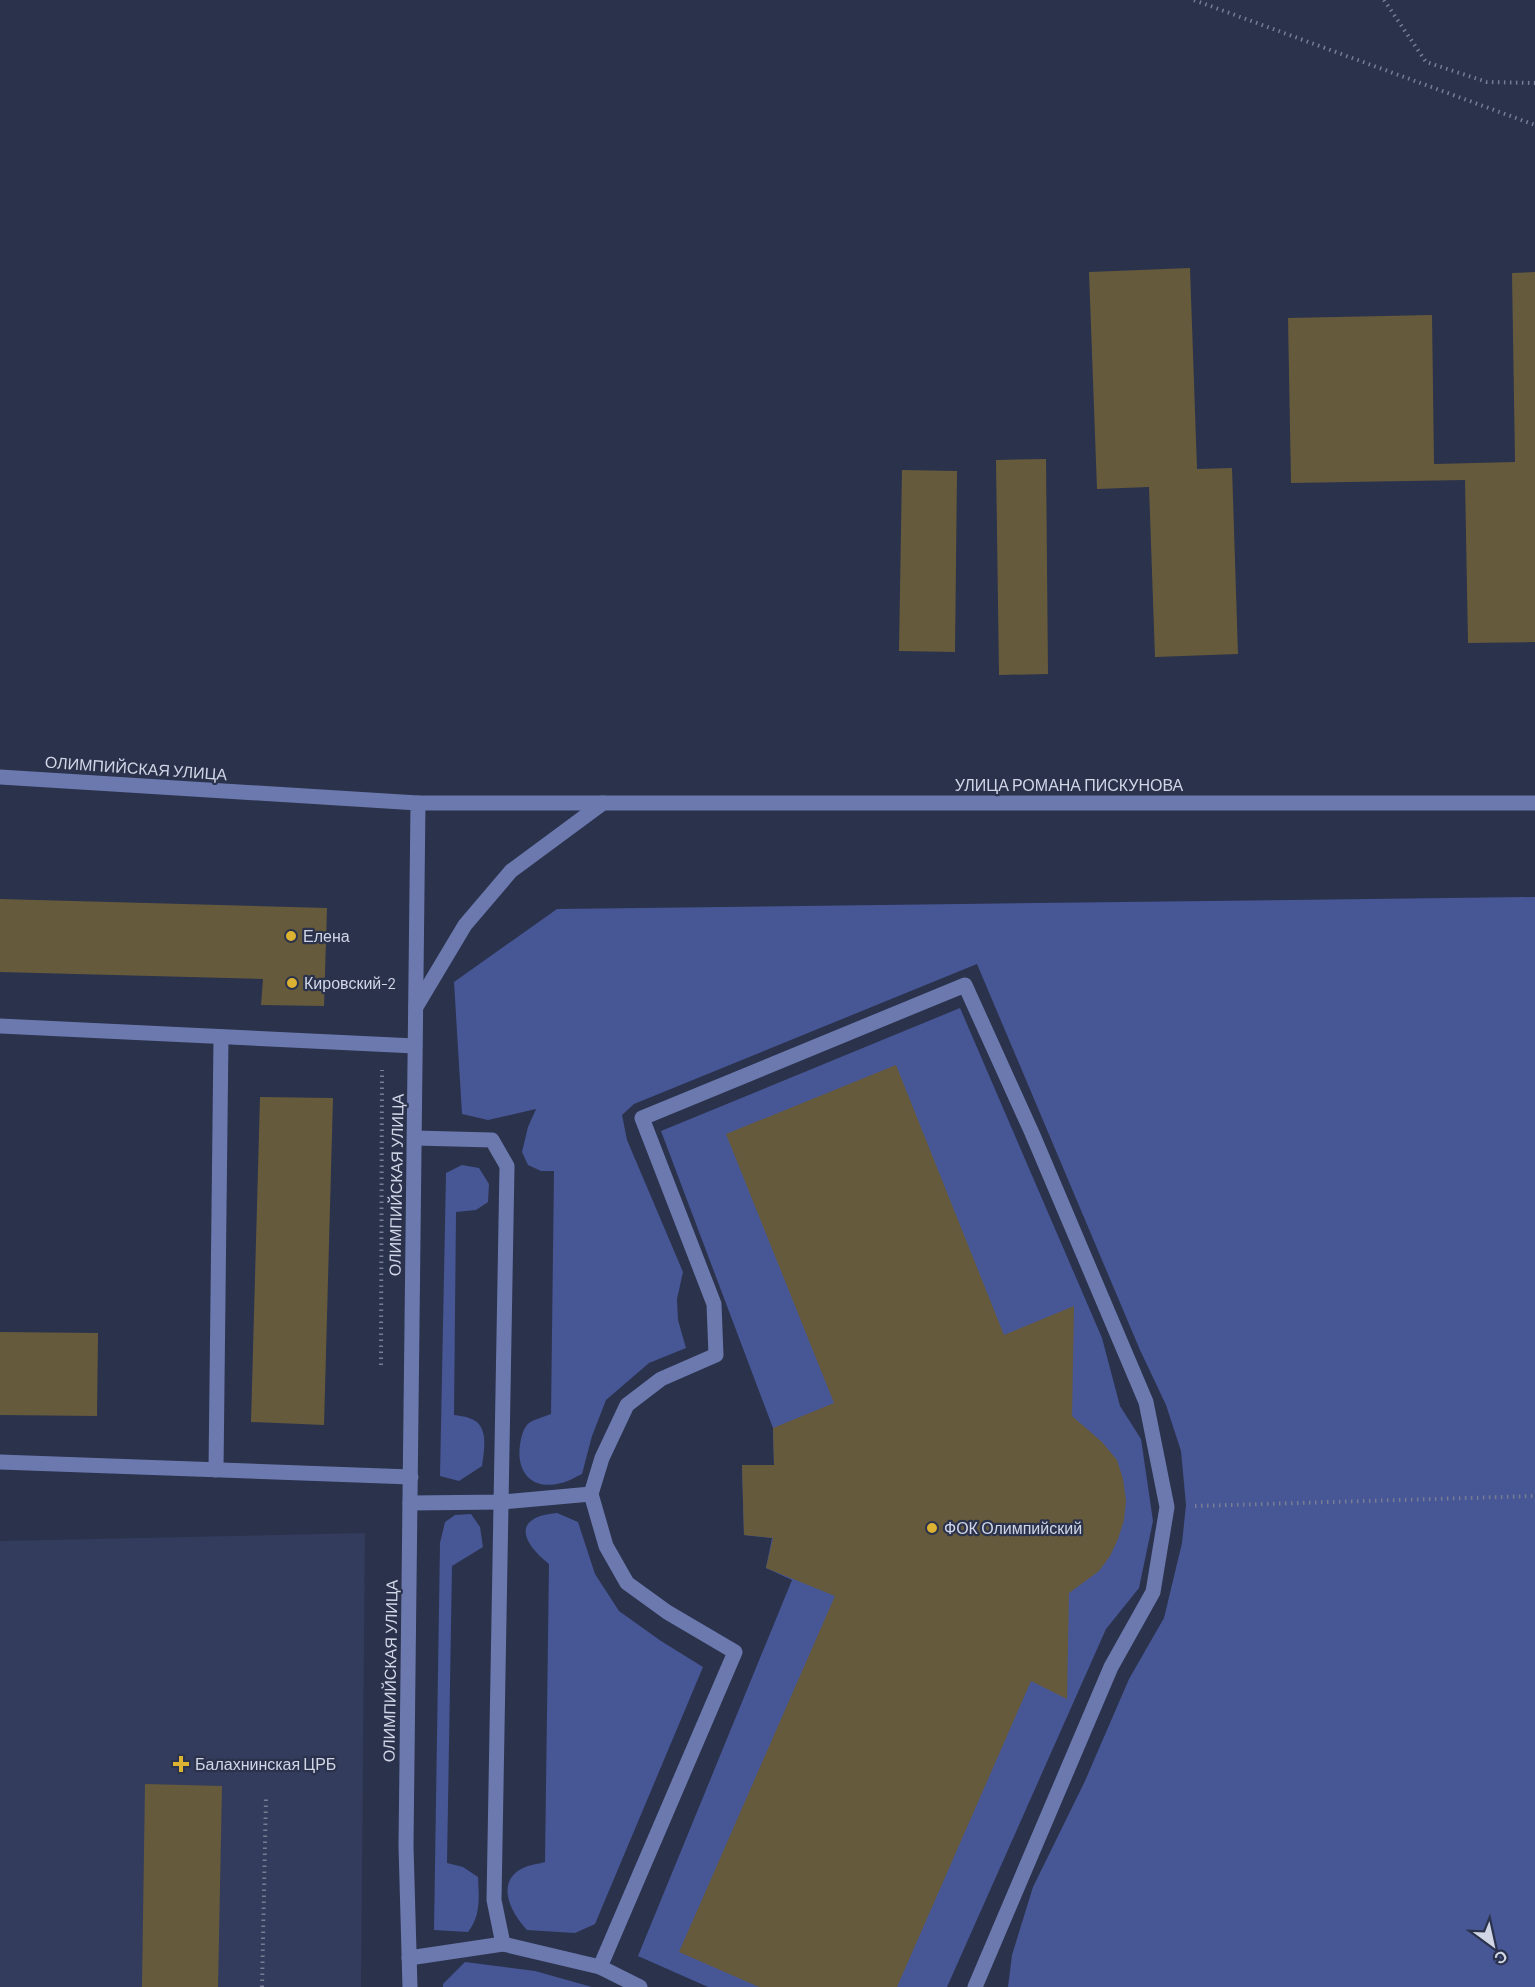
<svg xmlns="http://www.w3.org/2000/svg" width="1535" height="1987" font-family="Barlow,sans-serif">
	<rect width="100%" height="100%" fill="#2b324c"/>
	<polygon fill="#333c5c" points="365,1533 361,1987 0,1987 0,1541"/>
	<g fill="#475695">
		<path d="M 1535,897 L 1535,1987 L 1008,1987 L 1012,1955 L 1033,1887 L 1085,1781 L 1129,1679 L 1164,1618 L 1182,1543 L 1186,1505 L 1181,1451 L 1166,1405 L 1140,1350 L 977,964 L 634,1104 L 622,1115 L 627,1140 L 683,1272 L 677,1299 L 678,1320 L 686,1348 L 649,1363 L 606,1400 L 592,1436 L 582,1474 C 575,1477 568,1482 561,1483 C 532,1491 516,1472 520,1445 C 521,1438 523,1428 529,1423 C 535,1419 544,1417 551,1414 L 554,1171 L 541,1171 L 528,1165 L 522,1152 L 528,1127 L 536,1109 L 488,1120 L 462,1114 L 454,982 L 557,909 Z"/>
		<polygon points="960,1008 1102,1338 1120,1406 1141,1439 1153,1521 1139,1588 1106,1629 947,1987 708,1987 638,1956 792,1580 766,1568 772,1538 744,1535 742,1465 774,1465 773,1428 661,1131"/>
		<path d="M 462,1165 L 479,1168 L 489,1184 L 488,1202 L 476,1210 L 456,1212 L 454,1415 C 459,1416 464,1416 469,1418 C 490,1424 484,1450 482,1466 L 459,1481 L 440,1476 L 446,1173 Z"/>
		<path d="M 557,1513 L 578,1522 L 595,1574 L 619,1611 L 661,1641 L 703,1667 L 595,1924 L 575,1933 L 527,1930 C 512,1914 495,1884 521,1869 C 528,1865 538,1864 545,1862 L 549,1564 C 521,1542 512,1517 557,1513 Z"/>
		<path d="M 471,1514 L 480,1527 L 483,1547 L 452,1566 L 447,1863 L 463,1867 L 478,1877 C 479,1897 481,1916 468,1932 L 434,1930 L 440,1543 L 445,1522 L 455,1515 Z"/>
		<polygon points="465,1962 535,1971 592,1987 443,1987 443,1984"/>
	</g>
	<g fill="#665a3c">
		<polygon points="1190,268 1197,469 1232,468 1238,654 1155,657 1149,487 1097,489 1089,272"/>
		<polygon points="1535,272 1535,642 1468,643 1465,480 1291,483 1288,318 1432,315 1434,464 1515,462 1512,273"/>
		<polygon points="1046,459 1048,674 999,675 996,460"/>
		<polygon points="902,470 957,471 955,652 899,651"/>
		<polygon points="0,899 327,908 324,1006 261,1005 263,979 0,972"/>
		<polygon points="896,1065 1004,1335 1074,1306 1072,1416 1102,1442 1117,1460 1123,1479 1126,1501 1124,1520 1118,1539 1110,1556 1099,1571 1069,1593 1067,1699 1031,1681 897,1987 759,1987 679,1952 835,1596 766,1568 773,1538 744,1535 742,1465 774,1465 773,1428 834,1403 726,1134"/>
		<polygon points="260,1097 333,1098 324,1425 251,1422"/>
		<polygon points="0,1332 98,1333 97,1416 0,1415"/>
		<polygon points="145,1784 222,1786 218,1987 142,1987"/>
	</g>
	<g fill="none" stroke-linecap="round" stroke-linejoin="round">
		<g stroke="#777d93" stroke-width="4" stroke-dasharray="1.5 4.5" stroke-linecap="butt">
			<polyline points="1194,0 1535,125"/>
			<polyline points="1384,0 1426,62 1487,82 1535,83"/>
			<polyline points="381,1365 382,1070"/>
			<polyline points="1195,1506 1535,1496"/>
			<polyline points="262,1987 266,1797"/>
		</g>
		<g stroke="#6b79ae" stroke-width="15">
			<polyline points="0,777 418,803 406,1846 410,1987"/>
			<polyline points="418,803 1535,803"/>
			<polyline points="416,1007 465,925 511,871 603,803"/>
			<polyline points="0,1026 415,1046"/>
			<polyline points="0,1462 411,1477"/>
			<polyline points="216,1470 221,1037"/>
			<polyline points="410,1503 503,1502 591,1494"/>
			<polyline points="503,1944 600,1967 640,1987"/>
			<polyline points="409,1958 503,1944 494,1900 507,1166 492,1140 415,1138"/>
			<polyline points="600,1967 735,1652 667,1612 627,1583 606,1546 591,1494 602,1458 627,1405 661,1379 716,1355 714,1304 642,1118 965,985 1032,1133 1146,1402 1167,1507 1153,1592 1111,1667 975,1987"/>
		</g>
	</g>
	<g fill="#dcb233" stroke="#2b324c" stroke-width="2">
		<circle cx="291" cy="936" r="6"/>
		<circle cx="292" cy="983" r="6"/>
		<circle cx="932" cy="1528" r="6"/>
		<path d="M178 1755h6v6h6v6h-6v6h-6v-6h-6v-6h6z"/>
	</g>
	<g text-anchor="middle" stroke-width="4.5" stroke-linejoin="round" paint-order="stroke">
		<g font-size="16" fill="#d1d6e7" stroke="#2b324c">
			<text transform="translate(136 768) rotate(4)" y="6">ОЛИМПИЙСКАЯ УЛИЦА</text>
			<text x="1069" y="791">УЛИЦА РОМАНА ПИСКУНОВА</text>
			<text transform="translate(396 1185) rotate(-89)" y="6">ОЛИМПИЙСКАЯ УЛИЦА</text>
			<text transform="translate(390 1671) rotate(-89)" y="6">ОЛИМПИЙСКАЯ УЛИЦА</text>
		</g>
		<g font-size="16" fill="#d1d6e7" stroke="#2b324c" text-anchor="start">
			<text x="303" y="942">Елена</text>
			<text x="304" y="989">Кировский-2</text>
			<text x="944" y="1534">ФОК Олимпийский</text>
			<text x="195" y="1770">Балахнинская ЦРБ</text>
		</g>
	</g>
	<g transform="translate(1493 1945) rotate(147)" stroke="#2b324c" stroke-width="4.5" paint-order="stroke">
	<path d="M0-4.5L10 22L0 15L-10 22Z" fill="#d1d6e7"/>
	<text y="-9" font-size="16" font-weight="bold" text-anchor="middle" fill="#d1d6e7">С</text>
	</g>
</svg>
